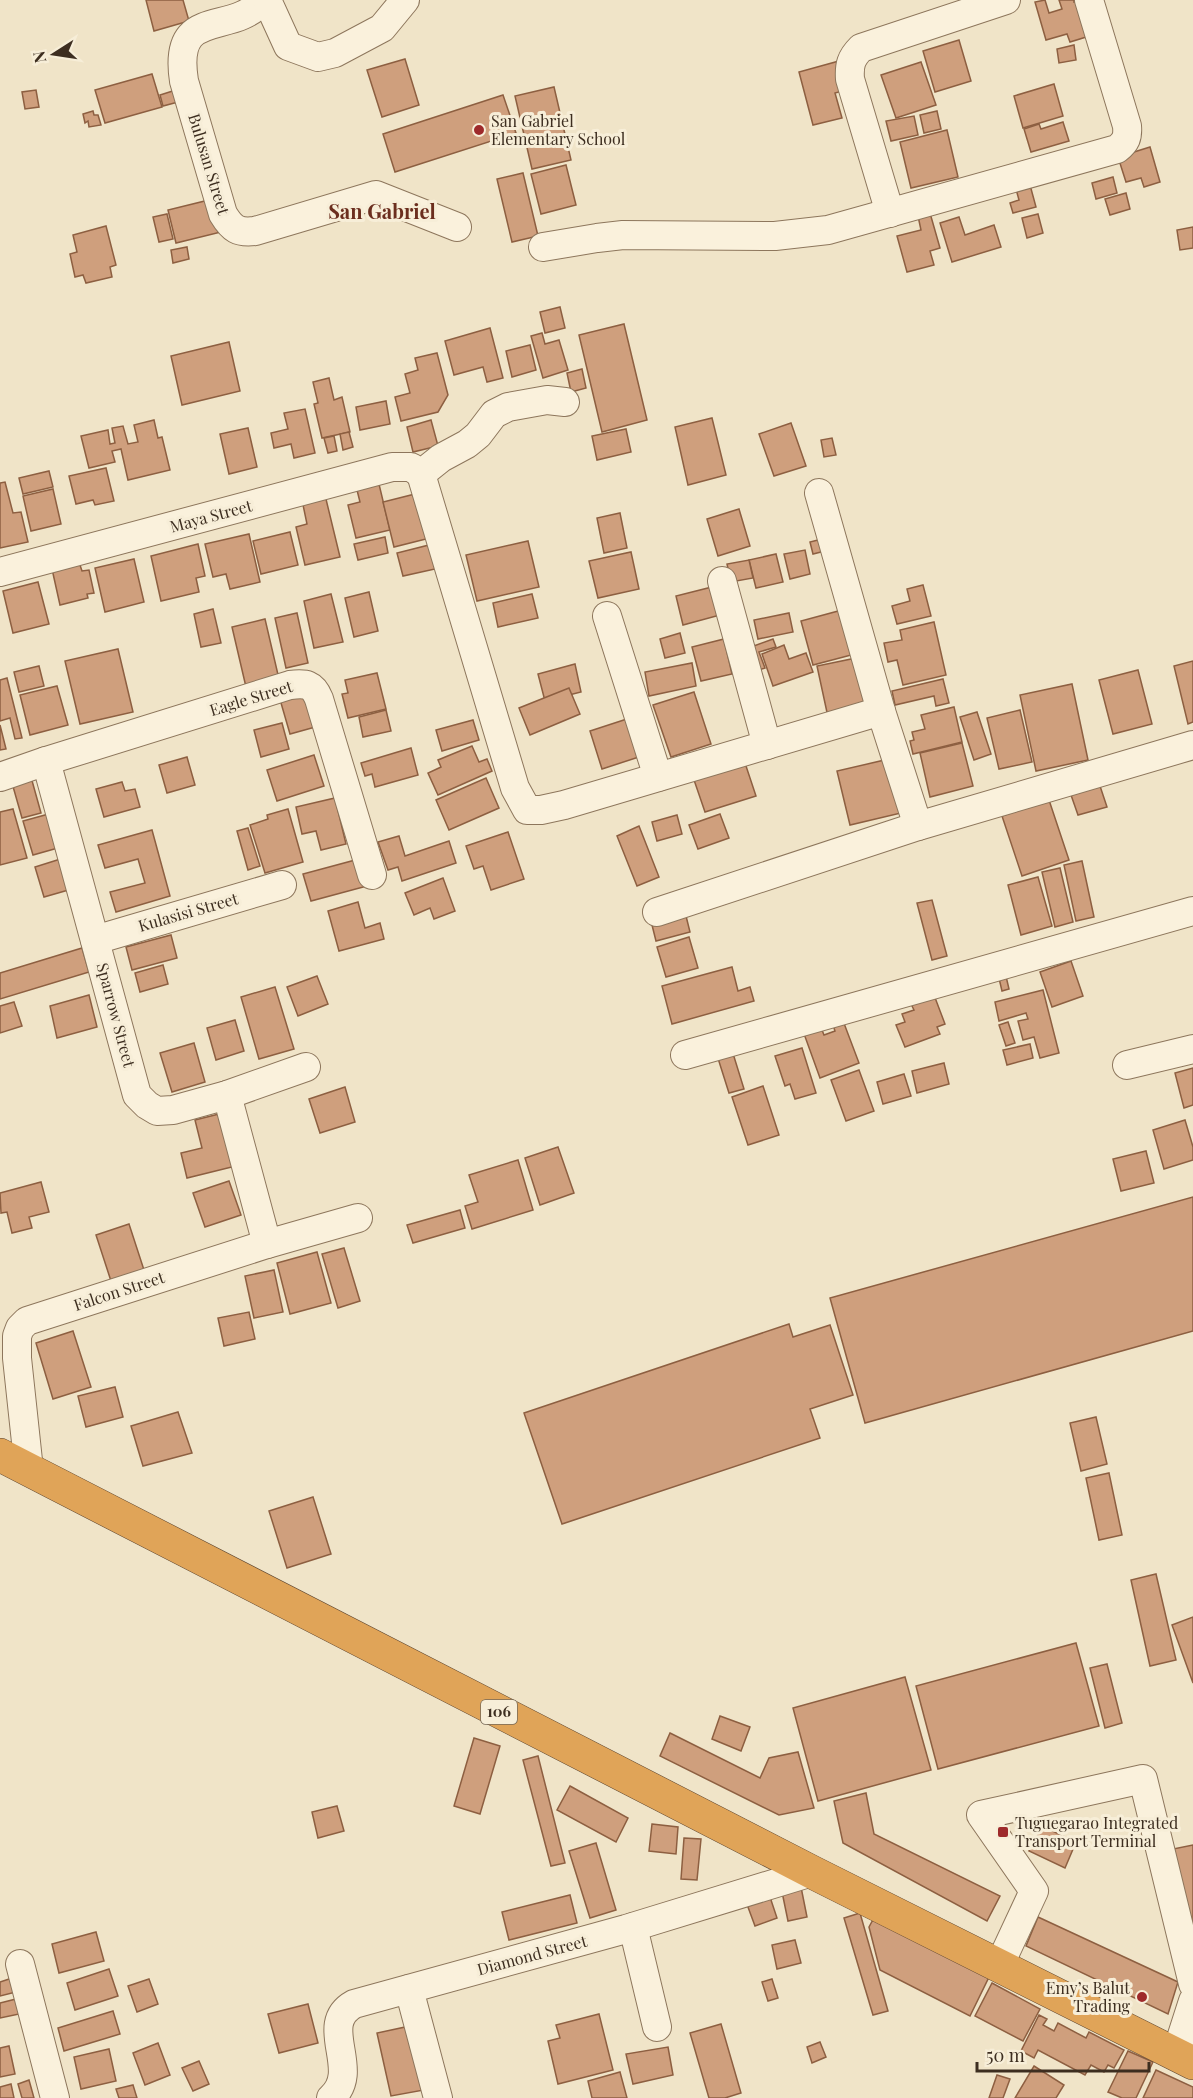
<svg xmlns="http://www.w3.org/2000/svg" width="1193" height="2098" font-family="'Playfair Display',serif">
	<rect width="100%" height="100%" fill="#f0e4c8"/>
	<g fill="#cf9f7d" stroke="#8d5f41" stroke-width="1.5">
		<polygon points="146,0 183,0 189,21 154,31"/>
		<polygon points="1045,0 1049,13 1062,9 1059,0 1074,0 1074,2 1081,0 1096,34 1070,42 1067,34 1046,40 1035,2"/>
		<polygon points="959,40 971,81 935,92 923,51"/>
		<polygon points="1074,45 1076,60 1059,63 1057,49"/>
		<polygon points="405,59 419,105 382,117 367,70"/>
		<polygon points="839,61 846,90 835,93 842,118 813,125 799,72"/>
		<polygon points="921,62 936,105 896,118 881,75"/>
		<polygon points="152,74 162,107 105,123 95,90"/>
		<polygon points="1054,84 1063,116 1023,128 1014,96"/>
		<polygon points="554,87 571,160 532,169 515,96"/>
		<polygon points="179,89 182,101 163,106 160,95"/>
		<polygon points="36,90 39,107 25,109 22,92"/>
		<polygon points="503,95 516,133 395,172 383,134"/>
		<polygon points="93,111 94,115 98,115 101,125 89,127 88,121 85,123 83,114"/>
		<polygon points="937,111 941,129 924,133 920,115"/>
		<polygon points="914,116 918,135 891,141 886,121"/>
		<polygon points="1063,122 1069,141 1031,152 1024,129 1039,124 1041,129"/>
		<polygon points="947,130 958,177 911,188 900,142"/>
		<polygon points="1150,147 1160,182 1144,187 1141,178 1126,182 1118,157"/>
		<polygon points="566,165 576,205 541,214 531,174"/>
		<polygon points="523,173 538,236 512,242 497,179"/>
		<polygon points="1113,177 1117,193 1096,199 1092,183"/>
		<polygon points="1030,185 1036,207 1013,213 1010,203 1019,200 1016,189"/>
		<polygon points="1126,193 1130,209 1110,215 1105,199"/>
		<polygon points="213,199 221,232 176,243 168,210"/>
		<polygon points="930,213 940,248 930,251 934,265 907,272 897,236 921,230 918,216"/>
		<polygon points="167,214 173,239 159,242 153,217"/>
		<polygon points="1038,214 1043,233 1027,238 1022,218"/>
		<polygon points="959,217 965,235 994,225 1001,247 952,262 940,223"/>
		<polygon points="106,226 116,265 110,267 112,277 86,283 83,275 75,277 70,254 77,252 73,235"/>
		<polygon points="1193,227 1193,248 1180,250 1177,230"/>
		<polygon points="187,247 189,259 173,263 171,250"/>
		<polygon points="560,307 565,328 545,333 540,312"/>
		<polygon points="624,324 647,420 602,432 579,335"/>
		<polygon points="490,328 503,378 487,382 483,367 454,375 445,341"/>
		<polygon points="542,333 545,344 559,340 568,370 543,378 531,336"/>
		<polygon points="229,342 240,391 182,405 171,356"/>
		<polygon points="530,345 536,370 512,377 506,351"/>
		<polygon points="437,353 448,395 438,412 401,421 395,397 410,393 405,374 418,370 415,358"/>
		<polygon points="582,369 586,388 571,392 567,373"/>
		<polygon points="329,378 334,400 342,397 350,432 322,438 314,404 318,403 313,382"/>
		<polygon points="386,401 390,424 360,430 356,407"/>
		<polygon points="305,409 315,453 294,458 291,444 274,448 271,433 288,429 284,413"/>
		<polygon points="712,418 726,475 688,485 675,427"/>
		<polygon points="154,420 158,438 162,437 170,470 128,480 121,449 112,451 115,462 89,468 81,436 108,430 110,444 115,443 112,428 123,426 128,444 138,442 134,425"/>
		<polygon points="431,420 438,446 413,452 407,427"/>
		<polygon points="791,423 806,466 774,476 759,434"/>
		<polygon points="248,428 257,467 229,474 220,434"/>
		<polygon points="626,429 631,452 597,460 592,436"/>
		<polygon points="349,432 353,447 343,450 340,434"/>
		<polygon points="334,436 337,451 328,453 324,438"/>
		<polygon points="832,438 836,455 824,457 821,440"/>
		<polygon points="106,468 114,501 95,505 93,500 76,504 69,476"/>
		<polygon points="49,471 53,487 23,494 19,478"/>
		<polygon points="378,480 390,530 356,538 348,505 360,502 356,486"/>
		<polygon points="5,482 13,513 21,512 28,542 0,548 0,483"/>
		<polygon points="53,489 61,524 31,531 23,496"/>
		<polygon points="423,492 434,537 394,547 383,502"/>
		<polygon points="325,495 340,557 305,565 296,527 307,524 302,500"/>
		<polygon points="739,509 750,546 718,556 707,519"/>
		<polygon points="620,513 627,548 604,553 597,518"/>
		<polygon points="290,532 298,565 261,574 253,541"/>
		<polygon points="249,534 260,582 230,589 226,574 213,577 205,544"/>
		<polygon points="385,537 388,553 358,560 354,544"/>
		<polygon points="826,538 829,550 813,554 810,542"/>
		<polygon points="528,541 539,587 477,601 466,555"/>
		<polygon points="198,544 205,576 196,578 199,592 161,601 151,556"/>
		<polygon points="429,545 435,569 403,576 397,553"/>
		<polygon points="805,550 810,574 790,579 784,554"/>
		<polygon points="631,552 639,589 598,598 589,561"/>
		<polygon points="776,554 783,582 756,588 749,560"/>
		<polygon points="134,559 144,602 105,612 95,568"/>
		<polygon points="749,560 753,578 731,582 727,564"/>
		<polygon points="79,562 82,571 89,570 94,593 87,594 88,598 60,605 52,569"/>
		<polygon points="38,582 49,624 13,633 3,591"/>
		<polygon points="923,585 931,616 897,624 892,606 910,601 907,589"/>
		<polygon points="712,587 720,615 683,625 676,596"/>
		<polygon points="369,592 378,631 354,637 345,598"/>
		<polygon points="331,594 343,642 314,648 304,601"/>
		<polygon points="532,594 538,618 498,627 493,603"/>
		<polygon points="213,609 221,643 201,647 194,614"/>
		<polygon points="842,610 855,654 813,665 801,621"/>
		<polygon points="297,613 308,663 286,668 275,618"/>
		<polygon points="789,613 793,632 758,639 754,620"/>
		<polygon points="265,619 279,679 246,687 232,627"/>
		<polygon points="934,622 946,675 903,685 897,660 888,662 884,643 902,640 900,630"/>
		<polygon points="680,633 685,653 665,658 660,639"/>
		<polygon points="724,639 732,674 701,681 692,647"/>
		<polygon points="773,639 776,647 759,652 765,668 759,670 751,647"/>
		<polygon points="784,645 789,659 806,653 813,672 773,686 762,654"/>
		<polygon points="118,649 133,712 80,724 65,661"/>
		<polygon points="861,657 872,707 828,717 817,666"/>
		<polygon points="1193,661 1193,722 1188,724 1174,666"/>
		<polygon points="692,663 696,686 649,696 645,672"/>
		<polygon points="575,664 581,692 545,701 538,674"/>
		<polygon points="39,666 44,686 19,692 14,672"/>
		<polygon points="1138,670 1152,724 1113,734 1099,680"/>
		<polygon points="377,673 386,709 348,718 342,694 348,693 345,680"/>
		<polygon points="7,678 22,738 15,739 10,718 0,721 0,680"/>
		<polygon points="943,679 949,703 936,706 934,696 895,705 892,691"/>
		<polygon points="1072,684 1088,760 1036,771 1020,695"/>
		<polygon points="57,686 68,725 30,735 20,695"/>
		<polygon points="308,687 319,726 290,734 279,696"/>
		<polygon points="569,688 580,714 530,735 519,708"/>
		<polygon points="694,692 711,744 671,757 653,705"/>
		<polygon points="954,707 962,742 913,754 910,741 914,740 912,732 925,729 921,715"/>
		<polygon points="386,710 391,731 363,737 359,717"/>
		<polygon points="1020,710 1032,762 999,769 987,718"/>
		<polygon points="977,712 991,754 974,760 960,717"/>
		<polygon points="633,717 645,755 602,769 590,731"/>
		<polygon points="473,720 479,740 442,751 436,730"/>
		<polygon points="282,723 289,749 261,757 254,730"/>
		<polygon points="0,725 6,749 0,750"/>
		<polygon points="962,743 973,786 930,797 920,753"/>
		<polygon points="472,746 479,762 487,759 492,771 438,795 428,773 441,767 438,760"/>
		<polygon points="411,748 418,775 375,787 372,774 365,776 361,763"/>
		<polygon points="314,755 324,786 277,801 267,770"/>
		<polygon points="187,757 195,785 167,793 159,765"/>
		<polygon points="889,759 901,813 850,825 837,771"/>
		<polygon points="744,760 756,796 705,812 693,777"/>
		<polygon points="31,777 41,813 22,818 12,783"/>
		<polygon points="486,778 499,808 449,830 436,800"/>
		<polygon points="122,782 125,791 135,789 140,807 104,817 96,789"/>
		<polygon points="1100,786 1107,807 1078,815 1071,795"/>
		<polygon points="335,798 346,844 321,850 316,831 302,834 296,807"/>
		<polygon points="1049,800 1069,860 1022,876 1002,816"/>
		<polygon points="13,809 27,858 0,865 0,812"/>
		<polygon points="288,809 303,862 265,873 250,825 268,819 267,815"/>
		<polygon points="56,812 65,846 33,855 23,821"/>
		<polygon points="720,814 729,838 698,849 689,825"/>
		<polygon points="677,815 682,834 657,841 652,822"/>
		<polygon points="639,826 659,877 637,886 617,836"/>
		<polygon points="248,828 260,866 248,870 237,831"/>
		<polygon points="152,830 170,896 116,912 110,892 145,883 138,859 105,868 98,845"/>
		<polygon points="508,832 524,879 491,890 483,866 474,869 466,846"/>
		<polygon points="399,836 405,856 449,841 456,863 402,881 398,867 388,870 378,842"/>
		<polygon points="70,856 79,887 44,897 35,867"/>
		<polygon points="359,859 367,886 311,901 303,874"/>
		<polygon points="1082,861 1094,917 1076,921 1064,865"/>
		<polygon points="1060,868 1073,922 1055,927 1042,872"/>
		<polygon points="1038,877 1052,926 1021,935 1008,885"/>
		<polygon points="443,878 455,911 434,919 430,908 414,915 405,893"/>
		<polygon points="932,900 947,956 932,960 917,903"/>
		<polygon points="358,902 365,928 380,923 384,939 339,951 328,911"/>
		<polygon points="686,916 690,932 656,941 652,925"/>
		<polygon points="171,935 177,958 132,970 126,947"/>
		<polygon points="689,937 698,968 666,977 657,947"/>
		<polygon points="82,948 89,972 0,999 0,973"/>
		<polygon points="1071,961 1083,996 1052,1007 1040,972"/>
		<polygon points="163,965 168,984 140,992 135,973"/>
		<polygon points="732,967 738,991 750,987 754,1001 672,1024 662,986"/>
		<polygon points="1005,972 1009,989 1002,991 998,974"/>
		<polygon points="317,976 328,1004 298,1016 287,987"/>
		<polygon points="275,987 294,1049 259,1059 241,997"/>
		<polygon points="1043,990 1059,1053 1040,1058 1034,1037 1023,1040 1018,1021 1028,1019 1026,1013 999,1021 995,1002"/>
		<polygon points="89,995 97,1027 57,1038 50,1006"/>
		<polygon points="934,995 945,1024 937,1027 940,1034 905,1047 896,1025 905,1022 902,1014 914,1010 911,1004"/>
		<polygon points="14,1002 22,1026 0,1033 0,1006"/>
		<polygon points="842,1018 859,1063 820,1078 803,1031 820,1025 824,1035 835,1031 832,1022"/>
		<polygon points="235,1020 244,1051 216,1060 207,1028"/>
		<polygon points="1008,1022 1015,1043 1006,1046 999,1025"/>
		<polygon points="194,1043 205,1082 172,1092 160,1053"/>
		<polygon points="1030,1044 1033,1058 1007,1065 1003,1050"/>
		<polygon points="731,1047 744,1089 729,1093 716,1052"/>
		<polygon points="802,1048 816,1093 795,1099 790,1084 785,1086 775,1056"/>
		<polygon points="944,1063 949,1084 917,1093 912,1071"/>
		<polygon points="1193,1068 1193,1105 1184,1108 1175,1073"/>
		<polygon points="859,1070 874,1111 846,1121 831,1080"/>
		<polygon points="904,1074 911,1096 883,1104 877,1082"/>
		<polygon points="763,1086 779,1135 748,1145 732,1097"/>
		<polygon points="345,1087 355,1122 320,1133 309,1099"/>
		<polygon points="231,1111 244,1164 187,1178 181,1153 202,1148 195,1120"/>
		<polygon points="1185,1120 1193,1147 1193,1160 1164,1169 1153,1130"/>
		<polygon points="558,1147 574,1193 540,1205 525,1158"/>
		<polygon points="1146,1151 1154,1183 1121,1191 1113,1159"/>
		<polygon points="518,1160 533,1210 472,1229 465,1206 478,1202 469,1175"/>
		<polygon points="229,1181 241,1215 205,1227 193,1193"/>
		<polygon points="41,1182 49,1212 29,1217 32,1228 12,1233 7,1212 1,1213 0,1193"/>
		<polygon points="1193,1197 1193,1331 865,1423 830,1298"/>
		<polygon points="460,1210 465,1228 413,1243 407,1225"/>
		<polygon points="129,1224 144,1270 111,1281 96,1235"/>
		<polygon points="344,1248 360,1301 338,1308 322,1254"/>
		<polygon points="317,1252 331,1303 290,1314 277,1263"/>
		<polygon points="274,1270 283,1312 254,1318 245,1276"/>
		<polygon points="249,1312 255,1339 224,1346 218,1318"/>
		<polygon points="789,1324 793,1337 830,1325 853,1395 810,1409 820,1438 562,1524 524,1413"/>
		<polygon points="73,1331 91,1387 53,1399 36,1343"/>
		<polygon points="115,1387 123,1417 86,1427 78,1396"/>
		<polygon points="178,1412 192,1453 143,1466 131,1426"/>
		<polygon points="1096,1417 1107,1464 1081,1471 1070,1423"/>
		<polygon points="1109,1473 1122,1535 1099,1540 1086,1478"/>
		<polygon points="313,1497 331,1554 287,1568 269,1511"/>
		<polygon points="1156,1574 1176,1660 1150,1666 1131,1580"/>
		<polygon points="1193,1617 1193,1683 1172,1625"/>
		<polygon points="1076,1643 1099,1726 938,1769 916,1686"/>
		<polygon points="1107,1664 1122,1723 1105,1728 1090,1668"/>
		<polygon points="905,1677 931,1770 818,1801 793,1708"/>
		<polygon points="720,1716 750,1727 741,1751 712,1739"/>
		<polygon points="670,1733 760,1778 769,1758 798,1752 814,1808 779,1815 660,1756"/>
		<polygon points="474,1738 500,1746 480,1814 454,1806"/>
		<polygon points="538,1756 565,1863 551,1866 523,1760"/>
		<polygon points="570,1786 628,1818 616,1842 557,1810"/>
		<polygon points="866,1793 874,1834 1000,1896 987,1921 843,1843 834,1801"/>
		<polygon points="337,1806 344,1831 318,1838 312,1812"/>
		<polygon points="652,1824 678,1827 676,1854 649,1851"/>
		<polygon points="1042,1826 1076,1842 1065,1868 1029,1851"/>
		<polygon points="684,1838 701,1839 697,1880 681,1879"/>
		<polygon points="596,1843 616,1910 590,1918 569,1851"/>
		<polygon points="1193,1845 1193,1943 1173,1849"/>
		<polygon points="800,1882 807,1917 788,1921 781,1887"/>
		<polygon points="768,1891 777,1918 755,1926 745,1899"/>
		<polygon points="570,1895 577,1923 509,1940 502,1912"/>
		<polygon points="860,1913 888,2011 873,2015 844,1918"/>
		<polygon points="875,1916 990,1975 970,2016 880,1970 869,1927"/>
		<polygon points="1038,1917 1178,1982 1168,2014 1026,1946"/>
		<polygon points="96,1932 104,1961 59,1973 52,1944"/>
		<polygon points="795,1940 801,1963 777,1969 772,1945"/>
		<polygon points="109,1969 118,1996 75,2010 67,1983"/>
		<polygon points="12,1978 16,1992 0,1996 0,1982"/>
		<polygon points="149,1979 158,2004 137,2012 128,1986"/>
		<polygon points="772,1979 778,1998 768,2001 762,1982"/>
		<polygon points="992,1983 1040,2009 1023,2041 975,2016"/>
		<polygon points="20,1998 24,2013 0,2018 0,2003"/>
		<polygon points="308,2004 318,2043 279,2053 268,2014"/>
		<polygon points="113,2011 120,2034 64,2051 58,2028"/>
		<polygon points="599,2014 613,2070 558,2084 548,2041 560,2038 556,2025"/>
		<polygon points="1039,2015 1047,2019 1043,2025 1054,2031 1058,2023 1086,2038 1089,2032 1124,2050 1114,2068 1108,2065 1104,2072 1091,2065 1085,2075 1038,2050 1034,2058 1021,2051"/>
		<polygon points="721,2024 741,2093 725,2098 709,2098 690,2033"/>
		<polygon points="410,2026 424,2090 391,2096 377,2033"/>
		<polygon points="820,2042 826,2057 812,2063 807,2047"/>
		<polygon points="158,2043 170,2075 145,2085 133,2053"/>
		<polygon points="9,2046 15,2074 0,2077 0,2048"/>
		<polygon points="668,2047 673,2075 633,2084 626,2054"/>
		<polygon points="109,2049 116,2081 81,2089 74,2057"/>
		<polygon points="1128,2051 1153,2062 1136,2098 1122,2098 1108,2092"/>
		<polygon points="199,2061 209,2084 193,2091 182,2068"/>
		<polygon points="1034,2066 1064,2085 1056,2098 1015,2098"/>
		<polygon points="1156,2070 1193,2087 1193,2098 1143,2098"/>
		<polygon points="620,2072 627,2098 592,2098 588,2081"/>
		<polygon points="997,2075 1010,2079 1003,2098 989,2098"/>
		<polygon points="29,2080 34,2098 22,2098 18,2084"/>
		<polygon points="11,2084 14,2098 0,2098 0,2087"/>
		<polygon points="133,2085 137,2098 119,2098 116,2089"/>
	</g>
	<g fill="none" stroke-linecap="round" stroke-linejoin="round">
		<g stroke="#8d765c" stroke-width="30">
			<g id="minor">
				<path d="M 263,0 C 231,38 172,4 184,81 L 223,214 C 232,229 238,233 255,231 L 376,195 L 457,227"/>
				<polyline points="267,0 288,46 318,57 335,53 382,28 405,0"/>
				<path d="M 890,213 L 850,79 C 849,65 851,58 861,48 L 1006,0"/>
				<path d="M 543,247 L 597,238 L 623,235 L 775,236 L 828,230 L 1117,149 C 1126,142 1128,137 1127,126 L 1089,0"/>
				<polyline points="421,474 515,788 527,810 541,810 564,805 881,711"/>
				<polyline points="421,474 441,458 467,444 478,435 494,414 508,407 547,400 565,402"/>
				<polyline points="819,493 881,711 918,826 1193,745"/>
				<polyline points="0,572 392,467 411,467 421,474"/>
				<polyline points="722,581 767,745"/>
				<polyline points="607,616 658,777"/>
				<polyline points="46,761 137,1095 147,1105 157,1111 173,1110 227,1095 306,1067"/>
				<path d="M 0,777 L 46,761 L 290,685 C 306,683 313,684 319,699 L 372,875"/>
				<polyline points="657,912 918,826"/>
				<polyline points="95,940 282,885"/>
				<polyline points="685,1055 1193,911"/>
				<polyline points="1127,1065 1193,1049"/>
				<polyline points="227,1095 267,1244"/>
				<polyline points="29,1470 17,1358 17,1336 20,1328 27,1321 267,1244 358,1218"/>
				<polyline points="633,1927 657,2027"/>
				<polyline points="20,1964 55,2098"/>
				<polyline points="999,1966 1034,1891 981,1815 1143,1779 1193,1984"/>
				<polyline points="409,1989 438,2098"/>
				<polyline points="1176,2054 1193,2001"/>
				<path d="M 331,2098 C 363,2070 316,2025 354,2004 L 626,1929 L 812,1872"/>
			</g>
		</g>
		<g stroke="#5b4430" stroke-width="34">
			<polyline id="highway" points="0,1455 812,1872 1193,2063"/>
		</g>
		<use href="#minor" stroke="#faf1dc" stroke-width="28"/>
		<use href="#highway" stroke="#e0a458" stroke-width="33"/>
	</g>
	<g fill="#9e2a2b" stroke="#f7eed8" stroke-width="2">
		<circle cx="479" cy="130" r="6"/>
		<rect x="997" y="1826" width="12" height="12" rx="3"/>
		<circle cx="1142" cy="1997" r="6"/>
	</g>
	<g text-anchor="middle" stroke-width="6" stroke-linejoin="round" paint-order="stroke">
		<rect fill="#f7eed8" stroke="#756857" stroke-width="1.5" x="481" y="1700" width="36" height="24" rx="4.5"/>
		<g font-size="15" font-weight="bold" fill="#3d2e20">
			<text x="499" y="1717">106</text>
		</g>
		<g font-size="16" fill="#3d2e20" stroke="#f7eed8" text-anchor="start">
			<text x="491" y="127">San Gabriel<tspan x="491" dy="18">Elementary School</tspan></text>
			<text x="1015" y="1829">Tuguegarao Integrated<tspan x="1015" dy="18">Transport Terminal</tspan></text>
			<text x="1130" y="1994" text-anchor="end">Emy’s Balut<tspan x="1130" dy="18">Trading</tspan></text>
		</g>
		<g font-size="16" fill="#3d2e20" stroke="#f7eed8">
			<text transform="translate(209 164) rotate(73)" y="6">Bulusan Street</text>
			<text transform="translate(211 516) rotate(-15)" y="6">Maya Street</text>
			<text transform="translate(251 698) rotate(-17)" y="6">Eagle Street</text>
			<text transform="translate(188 912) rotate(-16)" y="6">Kulasisi Street</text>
			<text transform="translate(116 1015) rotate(75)" y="6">Sparrow Street</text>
			<text transform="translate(119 1291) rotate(-18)" y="6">Falcon Street</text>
			<text transform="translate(532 1955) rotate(-15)" y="6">Diamond Street</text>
		</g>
		<g font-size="20" font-weight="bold" fill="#6b2e1e" stroke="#f7eed8">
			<text x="382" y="219">San Gabriel</text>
		</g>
	</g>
	<g transform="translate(54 54) rotate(258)" stroke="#f7eed8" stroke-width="4.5" paint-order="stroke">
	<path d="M0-4.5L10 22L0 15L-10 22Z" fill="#3d2e20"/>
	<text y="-9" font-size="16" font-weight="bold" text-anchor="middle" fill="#3d2e20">N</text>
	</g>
	<path d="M977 2062v9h172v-9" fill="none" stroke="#3d2e20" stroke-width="3"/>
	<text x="986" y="2062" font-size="18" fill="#3d2e20" stroke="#f7eed8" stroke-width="4.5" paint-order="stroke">50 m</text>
</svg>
